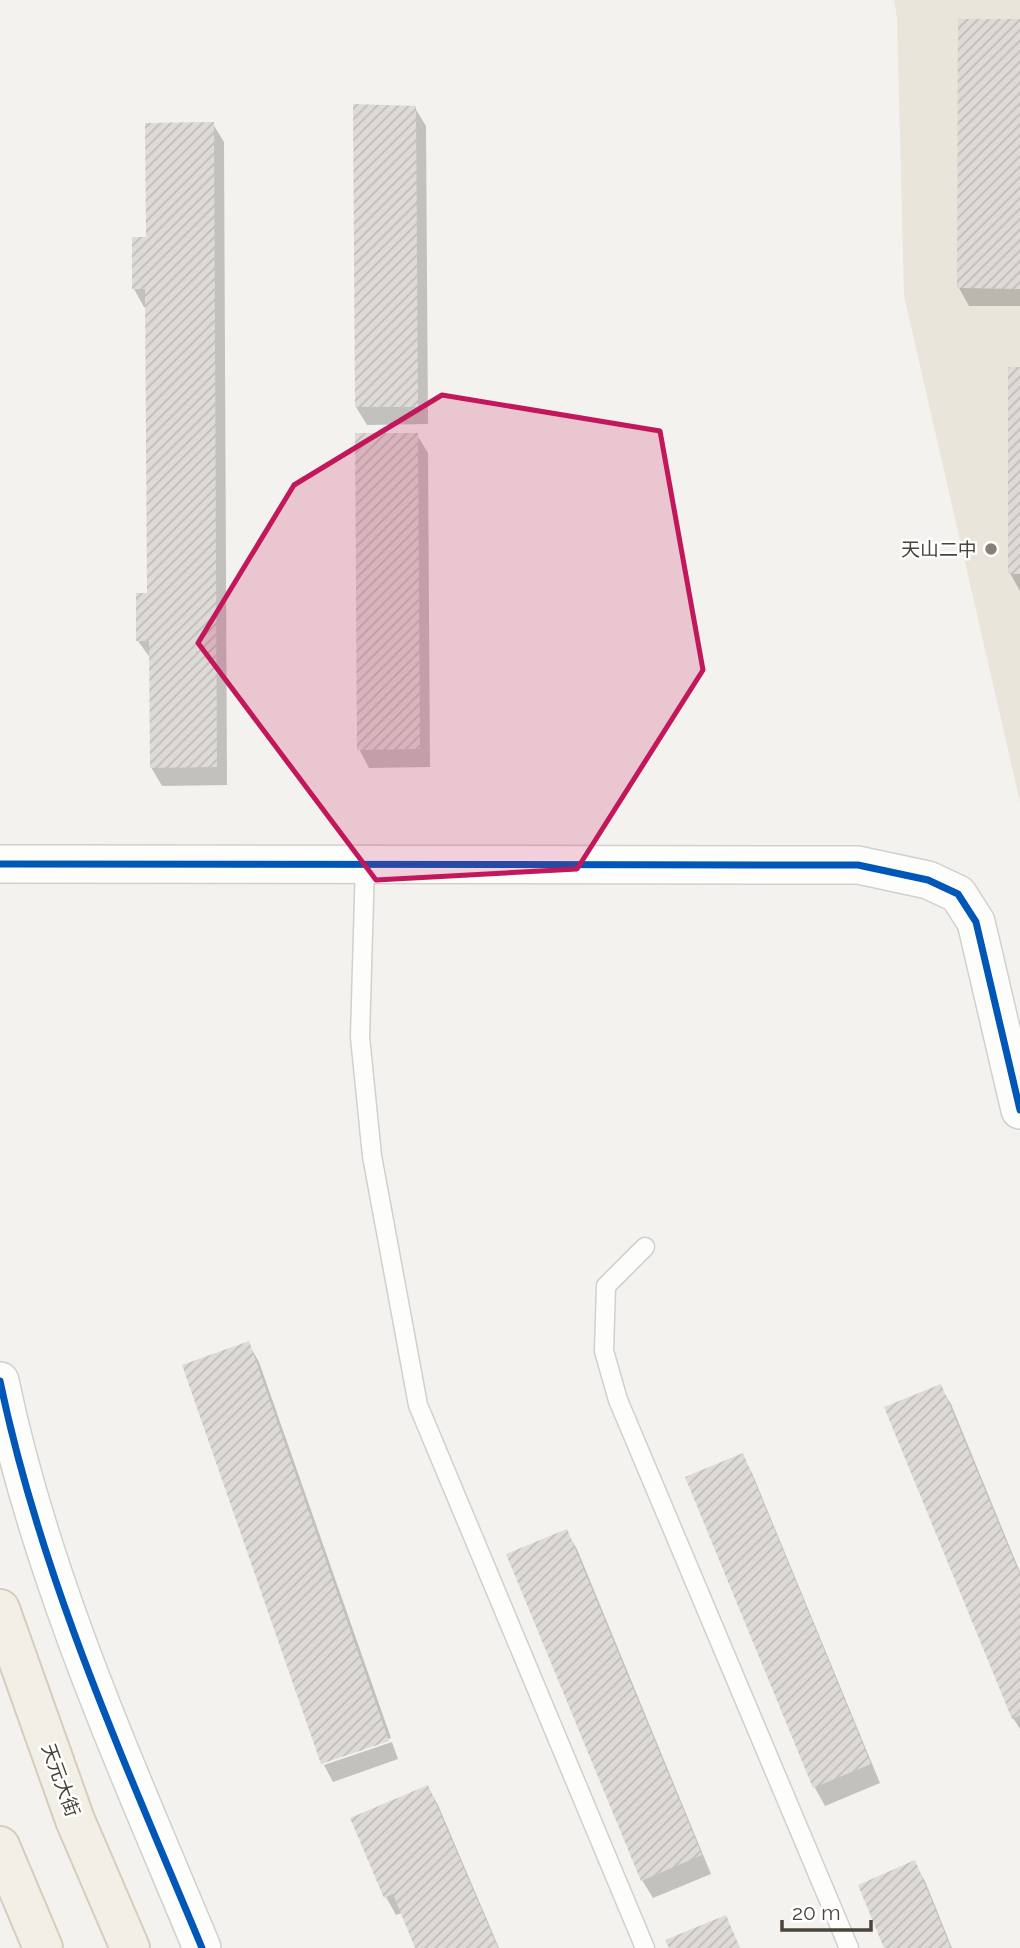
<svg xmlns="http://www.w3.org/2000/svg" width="1020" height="1948" font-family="Raleway,'Noto Sans SC',sans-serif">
	<defs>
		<pattern id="building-hatch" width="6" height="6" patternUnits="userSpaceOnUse" patternTransform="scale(1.75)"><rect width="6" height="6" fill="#dedbd6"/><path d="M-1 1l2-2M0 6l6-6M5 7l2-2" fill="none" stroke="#c0bdb8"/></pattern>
	</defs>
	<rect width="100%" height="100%" fill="#f4f2ee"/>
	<polygon fill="#eae5da" points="894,0 1020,0 1020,802 904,296 897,18"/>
	<g fill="#0003">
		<polygon points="1020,20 1020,306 969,306 959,288"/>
		<polygon points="415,108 426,126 428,424 367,425 356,407"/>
		<polygon points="213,124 224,142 227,785 162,786 151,767 151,659 138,641 148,595 147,307 144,307 134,289 147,239"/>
		<polygon points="1020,368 1020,591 1010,573"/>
		<polygon points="417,435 428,453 430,767 369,768 359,749"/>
		<polygon points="248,1343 259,1362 391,1738 323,1762 323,1765 184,1366"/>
		<polygon points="940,1386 951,1404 1020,1572 1020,1729 1013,1718"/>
		<polygon points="742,1455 752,1473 880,1783 825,1806 815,1788 688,1478"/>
		<polygon points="566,1531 577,1549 711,1874 653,1898 642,1880"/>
		<polygon points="392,1742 398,1759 333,1782 324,1765"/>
		<polygon points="428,1787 438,1805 499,1948 417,1948 402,1913 396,1915 386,1897"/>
		<polygon points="914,1863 925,1881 952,1948 886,1948"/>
	</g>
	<g fill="url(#building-hatch)">
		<polygon points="958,19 1020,19 1020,289 957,288"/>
		<polygon points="353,104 416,106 418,407 355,407"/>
		<polygon points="214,122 217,767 150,768 149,641 136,641 136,593 147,593 145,289 132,289 132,237 146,237 145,123"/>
		<rect x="1008" y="367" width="12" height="207"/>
		<polygon points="355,433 418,433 420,749 357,750"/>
		<polygon points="249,1341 389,1741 321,1764 182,1365"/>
		<polygon points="941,1384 1020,1575 1020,1715 1012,1719 884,1407"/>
		<polygon points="743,1453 871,1764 813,1788 685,1477"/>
		<polygon points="567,1529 702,1855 641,1881 506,1554"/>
		<polygon points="428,1785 498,1948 415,1948 393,1894 384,1898 350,1818"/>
		<polygon points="915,1860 951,1948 884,1948 858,1885"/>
		<polygon points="726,1915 740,1948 669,1948 665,1940"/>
	</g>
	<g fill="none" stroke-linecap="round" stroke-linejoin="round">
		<g stroke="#d2d0cb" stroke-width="21">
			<g id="lane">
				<polyline points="365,864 360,1037 372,1156 418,1405 645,1948"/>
				<polyline points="645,1247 606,1286 604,1351 618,1400 849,1948"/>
			</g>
		</g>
		<g stroke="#d2d0cb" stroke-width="40">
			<g id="street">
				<polyline points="0,864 858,865 928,880 958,894 976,922 1020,1110"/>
				<path d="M 0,1381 C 41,1578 125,1763 202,1948"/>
			</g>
		</g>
		<g stroke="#d6cebb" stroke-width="42">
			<g id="primary">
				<polyline points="0,1609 75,1820 130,1948"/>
				<polyline points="0,1846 43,1948"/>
			</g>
		</g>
		<use href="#lane" stroke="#fdfdfc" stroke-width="18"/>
		<use href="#street" stroke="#fdfdfc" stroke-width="37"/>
		<use href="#primary" stroke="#f2efe6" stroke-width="38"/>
		<g stroke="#fff" stroke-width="11">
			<g id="cycleway">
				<polyline points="0,864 858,865 928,880 958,894 976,922 1020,1110"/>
				<path d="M 0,1381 C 41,1578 125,1763 202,1948"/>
			</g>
		</g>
		<use href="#cycleway" stroke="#0057b8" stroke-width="7"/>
	</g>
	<path fill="#c2185b" fill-opacity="0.2" stroke="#c2185b" stroke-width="5" stroke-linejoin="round" d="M 442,395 L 660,431 L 703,670 L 577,869 L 376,880 L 198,643 L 294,485 Z"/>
	<circle fill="#868178" stroke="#fff" stroke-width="2.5" cx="991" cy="549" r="7"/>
	<g text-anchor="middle" stroke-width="5" stroke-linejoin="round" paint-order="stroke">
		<g font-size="19" fill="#4b4439" stroke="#fff" text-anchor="end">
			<text x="977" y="556">天山二中</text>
		</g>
		<g font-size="19" fill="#4b4439" stroke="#fff">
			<text transform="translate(61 1780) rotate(70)" y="7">天元大街</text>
		</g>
	</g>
	<path d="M782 1920v10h89v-10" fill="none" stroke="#4b4439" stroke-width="3.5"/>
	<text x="792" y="1920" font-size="21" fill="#4b4439" stroke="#ffffff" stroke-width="5" paint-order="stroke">20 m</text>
</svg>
